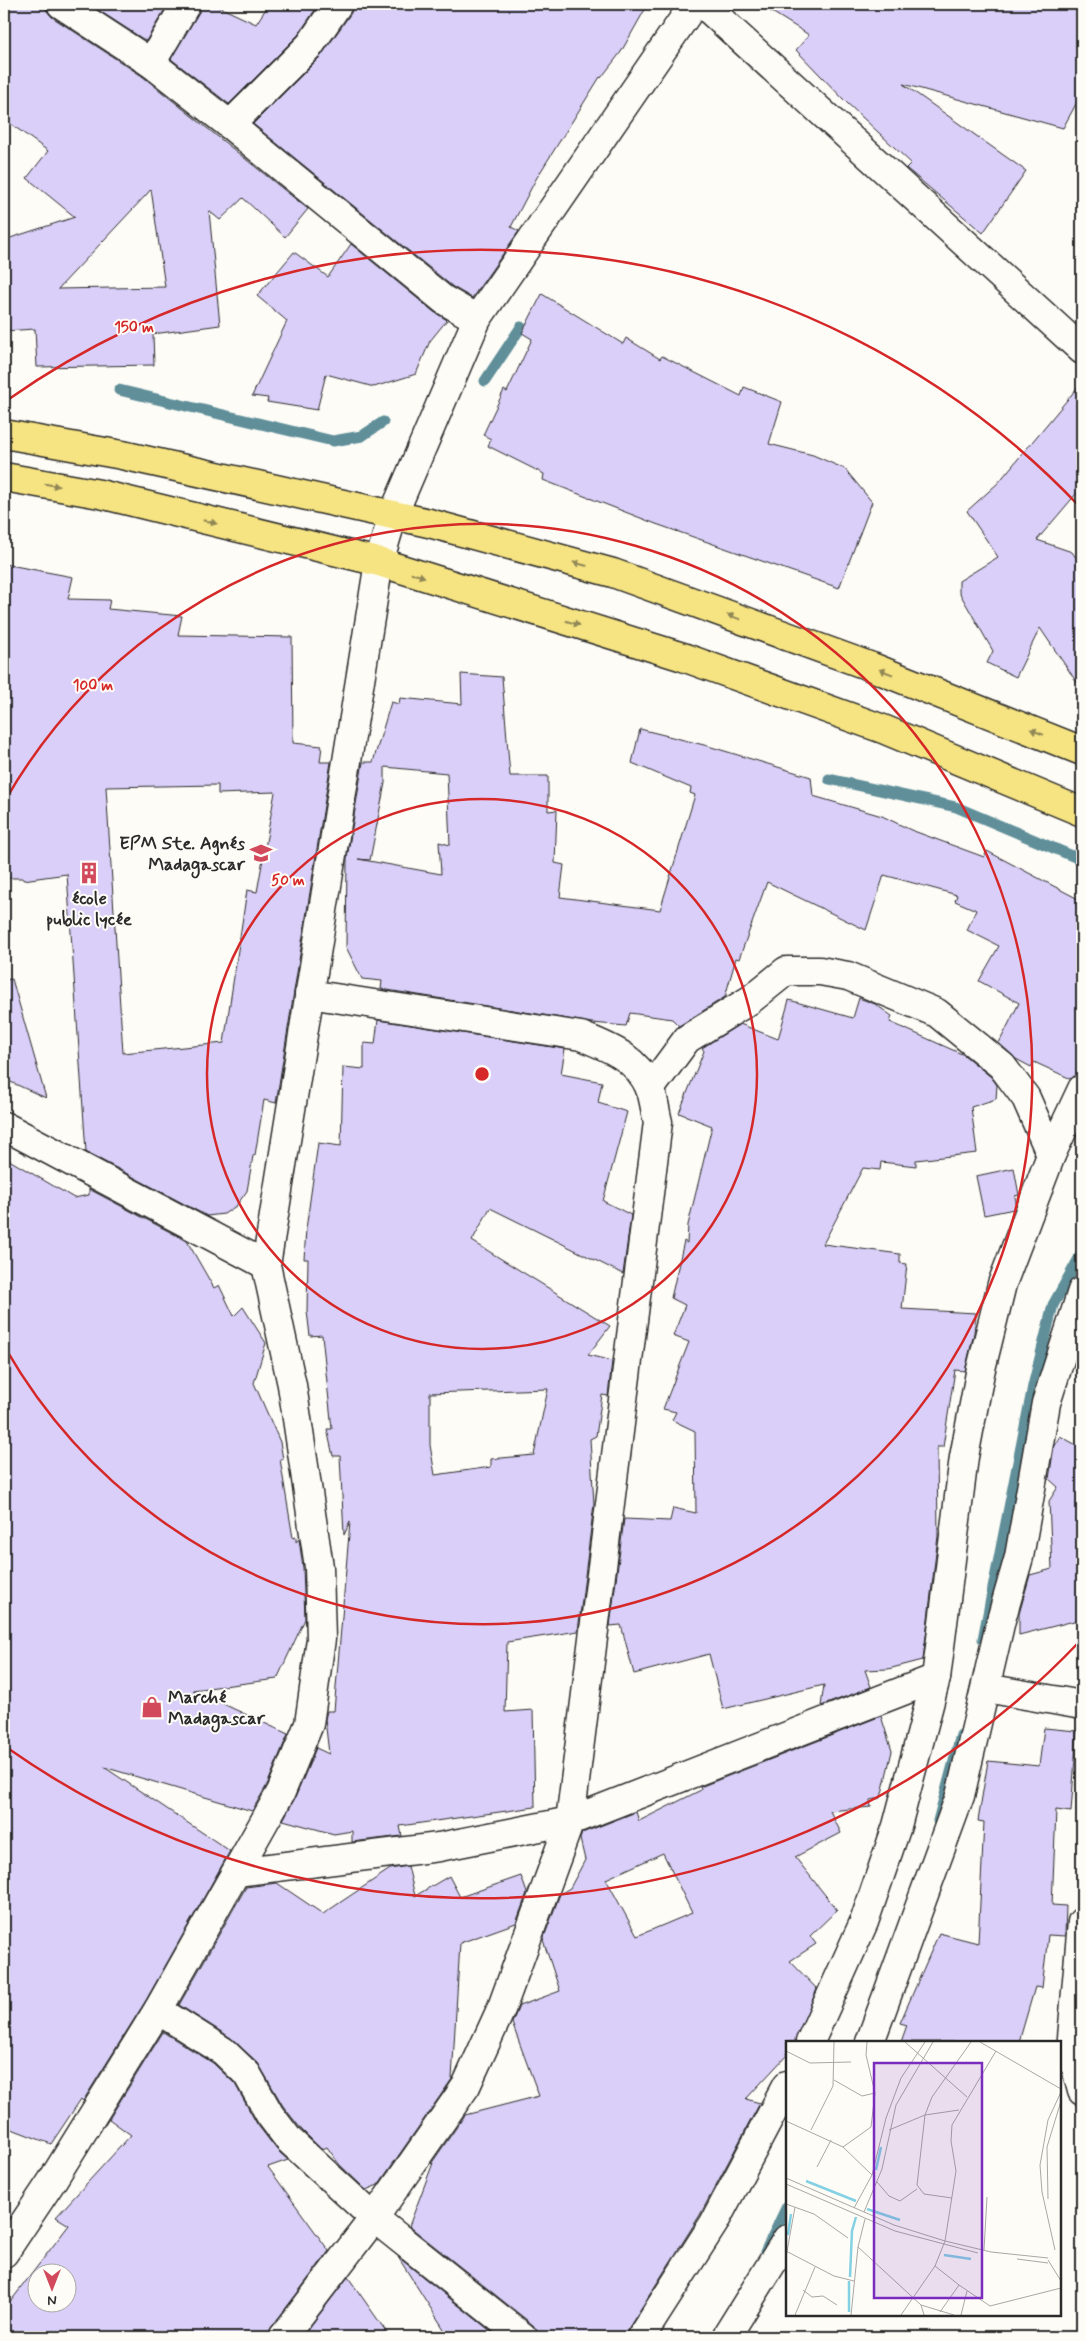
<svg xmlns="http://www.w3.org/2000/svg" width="1086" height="2341" font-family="Mynerve,sans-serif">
	<rect width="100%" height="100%" fill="#fdfcf7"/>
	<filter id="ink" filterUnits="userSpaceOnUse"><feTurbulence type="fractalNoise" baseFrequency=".02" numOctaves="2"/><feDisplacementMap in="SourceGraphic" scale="10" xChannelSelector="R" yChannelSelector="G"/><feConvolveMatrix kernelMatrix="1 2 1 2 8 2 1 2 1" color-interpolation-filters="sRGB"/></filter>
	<g filter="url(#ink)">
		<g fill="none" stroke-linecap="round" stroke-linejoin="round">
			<g stroke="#608f99" stroke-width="11">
				<polyline points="485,381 521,327"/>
				<polyline points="119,390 333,441 362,436 383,422"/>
				<polyline points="829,779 956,807 1082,860"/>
				<polyline points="983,1639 1033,1386 1053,1305 1082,1253"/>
				<polyline points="938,1821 961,1735"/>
				<polyline points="765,2252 787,2206"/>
			</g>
		</g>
		<g fill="#d9cff8" stroke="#2b2b2b" fill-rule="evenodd">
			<path d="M 4,4 L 45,4 L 47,11 L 52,17 L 142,76 L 308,209 L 285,237 L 243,198 L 220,220 L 209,211 L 220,325 L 153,334 L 154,365 L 37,367 L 35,329 L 4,331 L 4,240 L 75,217 L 27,178 L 48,151 L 4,119 ZM 151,189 L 165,287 L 58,289 L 147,194 Z"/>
			<polygon points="89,4 168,4 146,41"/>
			<polygon points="202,4 213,4 256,24 269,4 319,4 298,35 229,104 171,59 199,12"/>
			<polygon points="353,4 648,4 621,52 601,78 600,77 536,179 511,227 519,231 472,298 453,287 253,124 321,56 351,13"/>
			<polygon points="759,4 1082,4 1082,93 1063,128 903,84 1026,171 983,233 906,168 911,163 846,102 796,50 809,35"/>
			<polygon points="351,244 434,312 447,320 430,341 416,374 374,387 326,374 317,410 267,402 268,398 252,396 287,321 257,296 294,252 328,277"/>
			<polygon points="542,294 623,344 626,338 660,359 662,356 741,396 744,387 782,402 769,444 813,455 845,469 872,502 839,588 656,524 543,480 544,474 488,446 491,439 483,435 504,390 507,392 532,339 522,333"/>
			<polygon points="1082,382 1082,487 1037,540 1072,552 1082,566 1082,690 1040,628 1016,677 987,663 993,651 959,592 959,581 998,557 967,511 998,483"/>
			<path d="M 4,564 L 73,577 L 68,599 L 110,600 L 108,609 L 182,616 L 178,635 L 292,637 L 293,743 L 322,746 L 320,762 L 331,762 L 276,1103 L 264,1100 L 255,1155 L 253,1156 L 247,1191 L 236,1206 L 224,1214 L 207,1216 L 86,1152 L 67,874 L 23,880 L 23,878 L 4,878 ZM 218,785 L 218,794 L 275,792 L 257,892 L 247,890 L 224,1043 L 123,1053 L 106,787 Z"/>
			<path d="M 461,674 L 502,677 L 510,776 L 548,776 L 548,811 L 557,810 L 555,863 L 564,865 L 560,897 L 660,910 L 695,795 L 690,793 L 691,788 L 632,763 L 640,729 L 708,746 L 811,777 L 813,796 L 882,816 L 911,830 L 984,857 L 987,851 L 1082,901 L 1082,1074 L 1071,1079 L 1034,1062 L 1031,1067 L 1016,1059 L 999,1043 L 1019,1003 L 979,981 L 999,946 L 967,930 L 976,910 L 955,901 L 957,895 L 884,875 L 866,930 L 767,882 L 739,959 L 736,958 L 725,997 L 679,1026 L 672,1019 L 630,1013 L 626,1026 L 592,1023 L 381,989 L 382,981 L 362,979 L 346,947 L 347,858 L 363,762 L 373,762 L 391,702 L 399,704 L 400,698 L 462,704 ZM 385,767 L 447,773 L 450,845 L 439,842 L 441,874 L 358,859 L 370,860 L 385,783 Z"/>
			<polygon points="12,979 46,1098 4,1079 4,980"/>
			<polygon points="859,998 875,1004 892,1016 890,1022 964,1055 991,1077 997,1085 996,1099 971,1107 977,1153 916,1160 916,1166 881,1162 880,1170 863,1168 823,1244 900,1254 900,1263 907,1264 902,1309 976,1313 974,1333 965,1371 955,1370 943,1447 937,1447 938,1536 923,1660 888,1669 865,1670 871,1687 821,1706 824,1685 723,1709 709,1654 634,1674 621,1625 610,1626 624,1519 670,1521 673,1508 696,1513 695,1431 672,1420 676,1412 663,1409 689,1342 673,1336 685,1305 671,1298 684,1241 687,1243 688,1225 712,1126 679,1113 704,1051 702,1048 740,1024 778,1039 789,1000 853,1018"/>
			<path d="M 378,1020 L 565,1049 L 561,1074 L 602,1082 L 598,1103 L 627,1112 L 603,1201 L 631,1215 L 623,1274 L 490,1208 L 472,1241 L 610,1326 L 588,1355 L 612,1361 L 608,1396 L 602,1395 L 596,1436 L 590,1439 L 594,1504 L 578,1631 L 507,1642 L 505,1712 L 533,1710 L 535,1807 L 400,1826 L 402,1836 L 352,1842 L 352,1831 L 334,1834 L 283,1820 L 295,1798 L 316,1748 L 329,1754 L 325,1719 L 327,1711 L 334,1711 L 350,1522 L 344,1535 L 340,1456 L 333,1456 L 327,1429 L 332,1429 L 322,1335 L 310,1336 L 307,1311 L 308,1259 L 304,1259 L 306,1229 L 318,1143 L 341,1146 L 343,1067 L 364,1069 L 364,1043 L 375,1044 ZM 548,1389 L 534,1455 L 491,1459 L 491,1467 L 435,1475 L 430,1445 L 430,1393 Z"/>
			<polygon points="4,1157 74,1198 89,1195 89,1189 187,1241 214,1288 219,1285 234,1316 243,1307 266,1343 254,1383 280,1442 283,1459 280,1459 293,1538 296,1537 296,1542 299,1539 303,1568 305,1619 277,1679 193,1690 288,1734 267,1785 252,1811 104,1767 230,1851 145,2002 83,2101 81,2099 51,2144 4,2126"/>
			<polygon points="1014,1168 1019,1195 1015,1196 1016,1202 1014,1209 984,1215 976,1176"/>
			<polygon points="1060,1436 1082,1448 1082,1619 1019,1635 1019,1614 1030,1575 1052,1569 1049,1501 1058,1487 1049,1479 1054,1446"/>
			<path d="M 881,1716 L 892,1751 L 881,1798 L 870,1800 L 871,1807 L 830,1811 L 841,1833 L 795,1857 L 837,1910 L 810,1936 L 816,1944 L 790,1961 L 817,1989 L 795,2042 L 787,2042 L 787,2055 L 746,2099 L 760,2103 L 700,2215 L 628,2329 L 626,2337 L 538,2337 L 537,2331 L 533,2325 L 409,2226 L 433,2163 L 431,2164 L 465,2115 L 539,2096 L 512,2023 L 519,2006 L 560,1991 L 543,1940 L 560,1894 L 570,1888 L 585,1860 L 580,1839 L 582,1833 L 636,1812 L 639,1821 L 701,1790 L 700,1787 ZM 663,1853 L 692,1913 L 637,1936 L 606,1879 Z"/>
			<polygon points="1044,1728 1077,1731 1071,1812 1056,1810 1052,1905 1066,1906 1065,1936 1048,1935 1042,1988 1035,1987 1019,2042 901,2042 907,2025 900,2023 939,1933 978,1943 984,1822 978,1821 988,1761 1039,1766"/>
			<polygon points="408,1866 415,1896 449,1876 460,1897 521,1876 527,1893 516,1923 460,1943 452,2079 378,2185 366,2190 339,2164 327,2147 321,2149 301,2129 283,2106 258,2063 231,2038 179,2005 246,1887 277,1883 323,1914 390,1869"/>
			<path d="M 163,2032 L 213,2063 L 235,2084 L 257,2124 L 277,2150 L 288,2160 L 268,2167 L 329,2251 L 271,2328 L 268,2337 L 14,2337 L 4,2326 L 4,2310 L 69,2225 L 56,2217 L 131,2135 L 109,2119 ZM 38,2274 L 68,2274 L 68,2304 L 38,2304 Z"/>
			<polygon points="398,2257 498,2337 449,2337"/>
			<polygon points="348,2277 390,2337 302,2337"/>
		</g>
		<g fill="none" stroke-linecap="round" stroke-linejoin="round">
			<g stroke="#2b2b2b" stroke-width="31">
				<g id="minor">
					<polyline points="61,4 151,63 230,125 310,45 338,4"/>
					<polyline points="703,4 1082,350"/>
					<polyline points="151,63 186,4"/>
					<polyline points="230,125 444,300 477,319"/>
					<polyline points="650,1089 687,1039 750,1000 786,971 820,971 848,976 937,1013 1002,1066 1026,1098 1051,1155"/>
					<polyline points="4,1126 266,1265"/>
					<polyline points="986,1688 1082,1705"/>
					<polyline points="236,1872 439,1847 570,1821 936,1678"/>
					<polyline points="158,2010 223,2051 247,2074 270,2115 289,2140 374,2218 523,2337"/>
					<polyline points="810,2042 864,1922 897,1826 936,1678 964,1457 980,1373 1002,1284 1051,1155 1082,1089"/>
					<polyline points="870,2042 960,1796 1001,1620 1019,1557 1046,1403 1082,1291"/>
					<polyline points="1082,2046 1071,2049 1082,2091"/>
					<polyline points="1071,2049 1082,1922"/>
					<polyline points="4,2253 52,2181 158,2010 281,1792 309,1724 321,1639 319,1567 292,1385 266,1265 379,562 393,515 477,319 694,4"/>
					<path d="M 283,2337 L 374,2218 L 466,2086 L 502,2007 L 570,1821 L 658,1122 C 655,1111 654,1098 650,1088 C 636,1057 610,1048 581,1036 L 309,994"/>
					<polyline points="641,2337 714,2223 787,2085"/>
					<polyline points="726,2337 787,2239"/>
				</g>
			</g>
			<g stroke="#2b2b2b" stroke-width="31">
				<g id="major">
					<polyline points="4,434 122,455 429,523 613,573 872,667 1082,751"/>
					<polyline points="4,477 100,494 379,562 683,657 883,729 1082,812"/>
				</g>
			</g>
			<use href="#minor" stroke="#fdfcf7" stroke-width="28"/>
			<use href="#major" stroke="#f6e381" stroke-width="28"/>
		</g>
		<defs><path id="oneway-solid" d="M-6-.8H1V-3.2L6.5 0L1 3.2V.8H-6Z" transform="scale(1.25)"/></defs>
		<g fill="#908756">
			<use href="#oneway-solid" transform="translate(52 485) rotate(10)"/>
			<use href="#oneway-solid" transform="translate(210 522) rotate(14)"/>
			<use href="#oneway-solid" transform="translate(580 564) rotate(-165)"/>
			<use href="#oneway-solid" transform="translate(418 575) rotate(18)"/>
			<use href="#oneway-solid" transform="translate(734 617) rotate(-160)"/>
			<use href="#oneway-solid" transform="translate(573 623) rotate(17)"/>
			<use href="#oneway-solid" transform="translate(886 672) rotate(-159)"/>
			<use href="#oneway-solid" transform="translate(1037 732) rotate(-157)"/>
		</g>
	</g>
	<g fill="none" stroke="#d62828" stroke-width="2.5">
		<circle cx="482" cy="1074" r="275"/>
		<path d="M6 799A550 550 0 1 1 6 1349"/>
		<path d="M1080 1641A824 824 0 0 1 9 1749M9 399A824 824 0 0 1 1080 507"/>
	</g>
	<defs>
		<g id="school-bare" transform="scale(1.725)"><path d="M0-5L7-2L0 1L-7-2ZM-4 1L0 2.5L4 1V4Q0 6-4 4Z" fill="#d1495b" stroke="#fdfcf7" stroke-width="2.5" paint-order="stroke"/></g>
		<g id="building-bare" transform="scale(1.725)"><path d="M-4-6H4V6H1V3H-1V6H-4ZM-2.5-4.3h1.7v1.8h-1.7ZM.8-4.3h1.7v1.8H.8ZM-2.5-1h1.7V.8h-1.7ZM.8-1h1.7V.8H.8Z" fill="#d1495b" stroke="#fdfcf7" stroke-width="2.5" paint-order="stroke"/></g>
		<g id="shop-bare" transform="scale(1.725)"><path d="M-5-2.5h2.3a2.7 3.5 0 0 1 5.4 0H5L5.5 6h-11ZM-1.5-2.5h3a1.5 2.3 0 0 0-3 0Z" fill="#d1495b" stroke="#fdfcf7" stroke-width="2.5" paint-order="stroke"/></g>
	</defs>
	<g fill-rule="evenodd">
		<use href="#school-bare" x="261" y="853"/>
		<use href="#building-bare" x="89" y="873"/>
		<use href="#shop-bare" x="152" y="1707"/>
	</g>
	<g text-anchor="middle" stroke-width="4" stroke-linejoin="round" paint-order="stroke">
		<g font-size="18" font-weight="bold" fill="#2b2b2b" stroke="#fdfcf7" text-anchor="end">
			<text x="245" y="849">EPM Ste. Agnés<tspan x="245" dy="21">Madagascar</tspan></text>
			<text x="89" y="904" text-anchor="middle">école<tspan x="89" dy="21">public lycée</tspan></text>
			<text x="168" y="1703" text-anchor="start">Marché<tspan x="168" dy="21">Madagascar</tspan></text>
		</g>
	</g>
	<g transform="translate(786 2041)">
		<rect width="275" height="275" fill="#fdfcf7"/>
		<path fill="none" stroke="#84d1e3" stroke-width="2.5" d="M 90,129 L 95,106M 20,140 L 70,160M 81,168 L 114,179M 2,194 L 5,173M 158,214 L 185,218M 64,236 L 66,190 L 70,176M 63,271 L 63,240"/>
		<path fill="none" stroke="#a9a8a5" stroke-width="1" d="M 119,1 L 181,56M 194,1 L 275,48M 0,10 L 24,22 L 65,21M 48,39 L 76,55 L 89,52 L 80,14 L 81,1M 0,80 L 57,106 L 86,134 L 68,167M 25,89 L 47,45 L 48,1M 103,89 L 139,74 L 173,69M 57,106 L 85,86 L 89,52M 31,126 L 45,99M 86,134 L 100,77 L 115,37 L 139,1M 0,137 L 108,184 L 159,200 L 205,211 L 262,217M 91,141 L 103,155 L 114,160 L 131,148M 0,143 L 109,190 L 192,212M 166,157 L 138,153 L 131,144 L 139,74 L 146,56 L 185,1M 262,158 L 261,106 L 275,60M 0,163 L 28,173 L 62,197M 78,171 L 96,128 L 110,64 L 147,1M 79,178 L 72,206 L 135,264 L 138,274M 198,209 L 201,156M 269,209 L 256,151 L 254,124 L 262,79 L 275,51M 0,210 L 48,235 L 68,240M 0,216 L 9,166M 231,218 L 262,222M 262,219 L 275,240M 149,225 L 173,244M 17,249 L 26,256 L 37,255 L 51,264M 135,264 L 168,274M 154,271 L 173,244 L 204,265 L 275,247M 9,274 L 29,226M 65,274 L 72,206M 115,274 L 149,225 L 159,200 L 170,130 L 165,100 L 166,84 L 210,10M 175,274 L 181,250"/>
		<path fill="#7b2cbf" fill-opacity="0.15" stroke="#7b2cbf" stroke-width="2.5" d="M 88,22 L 196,22 L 196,257 L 88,257 Z"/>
		<rect width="275" height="275" fill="none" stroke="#2b2b2b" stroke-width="2.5"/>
	</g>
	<circle cx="482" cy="1074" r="8" fill="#d62828" stroke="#fdfcf7" stroke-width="2.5"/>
	<g font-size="15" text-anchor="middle" font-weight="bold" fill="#d62828" stroke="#fdfcf7" stroke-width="4" stroke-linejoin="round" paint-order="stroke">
		<text x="134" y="332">150 m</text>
		<text x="93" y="690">100 m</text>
		<text x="288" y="885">50 m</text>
	</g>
	<rect width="1086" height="2341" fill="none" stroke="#fdfcf7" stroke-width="20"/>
	<rect x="10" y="10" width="1066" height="2321" fill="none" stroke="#2b2b2b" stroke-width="2" filter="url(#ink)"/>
	<g transform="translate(52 2288) rotate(180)"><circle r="24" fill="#fdfcf7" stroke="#a9a8a5"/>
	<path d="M0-4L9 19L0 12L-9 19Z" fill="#d1495b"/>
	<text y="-8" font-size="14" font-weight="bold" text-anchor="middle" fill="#2b2b2b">N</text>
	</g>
</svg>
